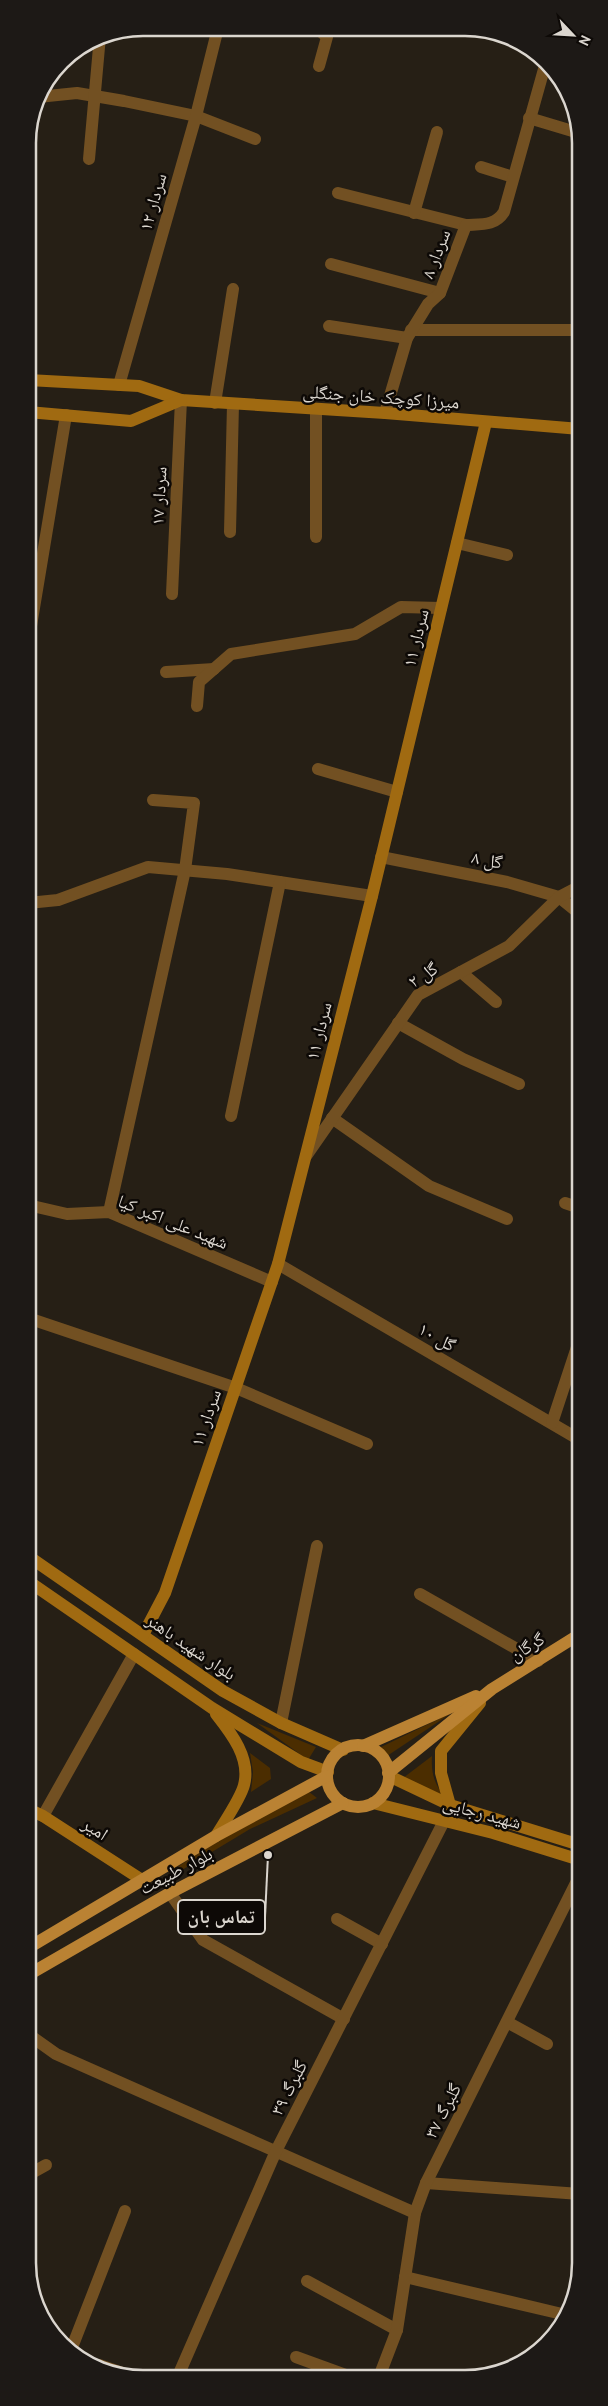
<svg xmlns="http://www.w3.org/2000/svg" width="608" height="2406" font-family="'PT Sans','Noto Naskh Arabic',sans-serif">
	<rect width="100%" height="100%" fill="#261f15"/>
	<g fill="#4b2d00">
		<polygon points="453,1712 387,1756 379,1748"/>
		<polygon points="257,1723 316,1747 308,1760"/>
		<polygon points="250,1753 270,1768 271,1779 251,1792 253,1772"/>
		<path d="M 432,1756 C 431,1773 434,1784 445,1797 L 403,1778 Z"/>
		<polygon points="304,1788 317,1798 250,1829 172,1876 169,1872"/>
	</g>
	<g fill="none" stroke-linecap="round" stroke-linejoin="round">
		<g stroke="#725022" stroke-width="12">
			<polyline points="318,29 327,37 319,66"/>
			<polyline points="38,97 77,93 124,101 196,116 255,139"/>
			<polyline points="529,118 579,133"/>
			<polyline points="89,159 100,36"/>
			<polyline points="481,167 513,177"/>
			<polyline points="338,193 466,225"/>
			<polyline points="414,213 437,132"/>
			<polyline points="331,264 440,293"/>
			<polyline points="329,326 407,338"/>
			<polyline points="411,330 580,330"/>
			<polyline points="119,385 196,116 218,28"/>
			<polyline points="215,403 233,289"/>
			<polyline points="316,410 316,537"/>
			<path d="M 385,413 L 407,338 L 428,304 L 440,293 L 466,225 C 482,224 495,226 504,212 L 544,69"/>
			<polyline points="230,532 233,404"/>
			<polyline points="457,543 507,555"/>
			<polyline points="172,594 181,400"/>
			<polyline points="28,644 66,415"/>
			<polyline points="166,672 214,669"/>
			<polyline points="197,706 199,682 231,654 355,634 401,607 441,608"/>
			<polyline points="318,769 397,792"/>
			<polyline points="381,857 507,882 559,897 580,914"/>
			<polyline points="28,903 58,900 148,867 227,874 372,896"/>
			<polyline points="461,972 496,1002"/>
			<polyline points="398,1023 463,1059 519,1084"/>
			<polyline points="231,1116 280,882"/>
			<polyline points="332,1118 429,1186 507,1219"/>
			<polyline points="306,1156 418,995 509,946 559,897 580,886"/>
			<polyline points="565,1203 580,1208"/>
			<polyline points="28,1205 67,1214 109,1212 272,1282"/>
			<polyline points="109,1212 185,870 194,803 153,800"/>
			<polyline points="278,1264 580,1440"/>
			<polyline points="28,1318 236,1388 367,1444"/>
			<polyline points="552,1423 580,1338"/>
			<polyline points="420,1594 538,1661"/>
			<polyline points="281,1723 317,1546"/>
			<polyline points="43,1816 134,1654"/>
			<polyline points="170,1893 203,1940 344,2019"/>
			<polyline points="337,1919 382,1944"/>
			<polyline points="507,2022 547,2044"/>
			<polyline points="28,2034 56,2054 415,2213"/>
			<polyline points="28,2175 46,2165"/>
			<polyline points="426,2183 580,2194"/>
			<polyline points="405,2277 562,2314"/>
			<polyline points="307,2281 397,2330"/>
			<polyline points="71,2350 125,2211"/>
			<polyline points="296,2357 351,2377"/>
			<polyline points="99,2365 131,2376"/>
			<polyline points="178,2376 276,2151 444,1821"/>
			<polyline points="379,2377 397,2330 415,2213 426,2183 580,1875"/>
		</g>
		<g stroke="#a06a11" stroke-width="12">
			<polyline points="28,380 139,386 181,400 385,413 580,429"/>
			<polyline points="28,412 131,421 181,400"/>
			<polyline points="28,1556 223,1691 281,1723 343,1750"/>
			<polyline points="28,1581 212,1708 301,1762 328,1772"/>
			<polyline points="143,1635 165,1593 278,1264 372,896 486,422"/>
			<polyline points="389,1776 450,1805 580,1845"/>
			<polyline points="373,1803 493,1833 580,1860"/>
			<polyline points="450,1805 441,1773 441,1751 480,1703"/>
			<polyline points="28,1809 43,1816 142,1880"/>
			<path d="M 216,1836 C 223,1824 241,1798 244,1785 C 251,1758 231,1733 216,1714"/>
		</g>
		<g stroke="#ba8233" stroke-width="12">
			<circle cx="358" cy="1776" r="31"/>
			<polyline points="363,1746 476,1696"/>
			<polyline points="388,1773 492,1689 580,1634"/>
			<polyline points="28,1948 216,1836 327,1776"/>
			<polyline points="28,1975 170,1893 343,1803"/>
		</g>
	</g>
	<g text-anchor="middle" stroke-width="5" stroke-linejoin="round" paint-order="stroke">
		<g font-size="18" fill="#dbd6cf" stroke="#0d0906">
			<text transform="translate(153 202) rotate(-74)" y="6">سردار ۱۲</text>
			<text transform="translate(436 254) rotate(-69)" y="6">سردار ۸</text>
			<text transform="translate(381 397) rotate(4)" y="6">میرزا کوچک خان جنگلی</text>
			<text transform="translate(159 496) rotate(-87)" y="6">سردار ۱۷</text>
			<text transform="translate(416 638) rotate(-76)" y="6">سردار ۱۱</text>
			<text transform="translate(487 860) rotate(11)" y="6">گل ۸</text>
			<text transform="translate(423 975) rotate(-33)" y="6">گل ۲</text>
			<text transform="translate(319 1031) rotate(-76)" y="6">سردار ۱۱</text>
			<text transform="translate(173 1222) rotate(22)" y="6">شهید علی اکبر کیا</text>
			<text transform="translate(437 1337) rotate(30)" y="6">گل ۱۰</text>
			<text transform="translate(206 1418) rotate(-71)" y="6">سردار ۱۱</text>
			<text transform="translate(191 1647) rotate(34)" y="6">بلوار شهید باهنر</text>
			<text transform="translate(527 1647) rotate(-32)" y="6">گرگان</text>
			<text transform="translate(482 1813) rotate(15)" y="6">شهید رجایی</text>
			<text transform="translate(95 1829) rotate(33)" y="6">امیر</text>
			<text transform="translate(176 1871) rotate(-28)" y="6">بلوار طبیعت</text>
			<text transform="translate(289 2088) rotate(-63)" y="6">گلبرگ ۳۹</text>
			<text transform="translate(443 2111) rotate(-63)" y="6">گلبرگ ۳۷</text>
		</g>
	</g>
	<path d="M0 0H608V2406H0ZM143 36H465A107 107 0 0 1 572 143V2263A107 107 0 0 1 465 2370H143A107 107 0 0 1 36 2263V143A107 107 0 0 1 143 36Z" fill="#1d1916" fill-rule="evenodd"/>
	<path fill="none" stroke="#dbd6cf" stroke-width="2.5" d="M143 36H465A107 107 0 0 1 572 143V2263A107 107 0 0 1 465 2370H143A107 107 0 0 1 36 2263V143A107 107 0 0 1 143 36Z"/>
	<path fill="none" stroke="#dbd6cf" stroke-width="2" d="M268 1855L265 1917"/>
	<circle fill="#dbd6cf" stroke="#0d0906" stroke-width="2" cx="268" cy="1855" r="5"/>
	<rect fill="#0d0906" stroke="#dbd6cf" stroke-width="2" x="178" y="1900" width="87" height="34" rx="5"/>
	<g font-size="19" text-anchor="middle" font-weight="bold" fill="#dbd6cf">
		<text x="221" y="1923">تماس بان</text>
	</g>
	<g transform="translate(573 35) rotate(115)" stroke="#0d0906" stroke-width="4" paint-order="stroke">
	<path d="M0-4L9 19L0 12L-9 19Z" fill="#dbd6cf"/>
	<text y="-8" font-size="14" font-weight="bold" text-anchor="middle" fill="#dbd6cf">N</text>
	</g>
</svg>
